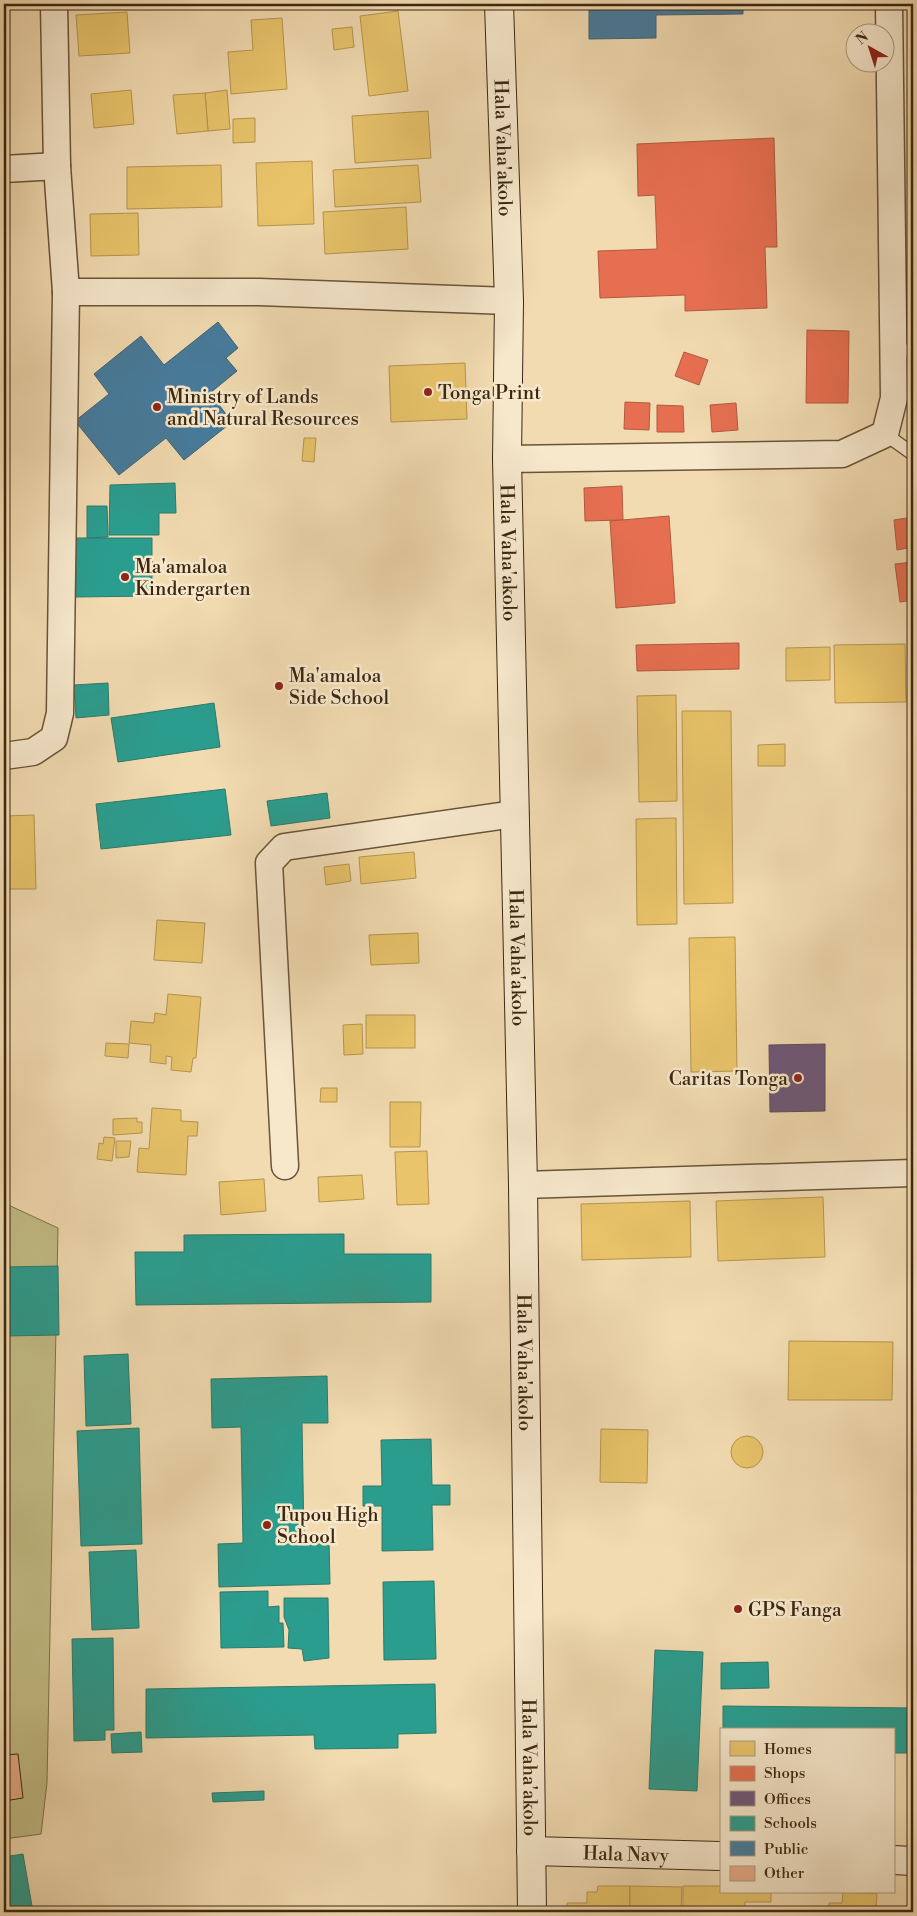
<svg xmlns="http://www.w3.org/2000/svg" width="917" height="1916" font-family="'Libre Bodoni',serif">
	<rect width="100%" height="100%" fill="#f2dbb1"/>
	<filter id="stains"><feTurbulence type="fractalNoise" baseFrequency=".004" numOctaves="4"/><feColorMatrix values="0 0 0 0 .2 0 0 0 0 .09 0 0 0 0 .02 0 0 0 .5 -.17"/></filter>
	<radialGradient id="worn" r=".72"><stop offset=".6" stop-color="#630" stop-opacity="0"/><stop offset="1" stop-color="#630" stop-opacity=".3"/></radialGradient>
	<polygon fill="#c3bd86" stroke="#7f724c" points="4,1203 58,1228 47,1783 41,1834 4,1839"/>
	<g fill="#e9c46a" stroke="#b5954f">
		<polygon points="398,11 408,91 369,96 360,16"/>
		<polygon points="127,12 130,53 79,56 76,15"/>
		<polygon points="282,18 287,89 231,94 228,52 253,50 251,20"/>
		<polygon points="352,27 354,47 334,50 332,29"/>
		<polygon points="4,54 8,88 4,88"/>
		<polygon points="131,90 134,124 94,128 91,94"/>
		<polygon points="227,90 230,129 208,131 205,93"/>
		<polygon points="205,93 208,131 177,134 173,95"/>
		<polygon points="428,111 431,158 355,163 352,116"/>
		<polygon points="255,118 255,142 233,143 233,119"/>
		<polygon points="312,161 314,224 258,226 256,163"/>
		<polygon points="221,165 222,207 127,209 127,167"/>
		<polygon points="418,165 421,202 335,207 333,170"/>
		<polygon points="406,207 408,249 325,254 323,212"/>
		<polygon points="138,213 139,255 91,256 90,214"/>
		<polygon points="465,363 467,419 391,422 389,366"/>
		<polygon points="304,438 316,438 314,462 302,461"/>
		<polygon points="4,603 7,603 6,703 4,703"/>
		<polygon points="905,644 906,702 835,703 834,645"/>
		<polygon points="830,647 830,680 786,681 786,648"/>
		<polygon points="910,648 913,648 913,701 911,701"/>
		<polygon points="676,695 677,801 639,802 637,696"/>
		<polygon points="682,711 731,711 733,903 684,904"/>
		<polygon points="785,744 785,766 758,766 758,745"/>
		<polygon points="34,815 36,889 4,889 4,816"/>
		<polygon points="676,818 677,924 637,925 636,819"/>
		<polygon points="414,852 416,878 361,884 359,857"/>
		<polygon points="349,864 351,881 326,885 324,867"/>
		<polygon points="157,920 205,923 202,963 154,960"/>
		<rect x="4" y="922" width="4" height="20"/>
		<polygon points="418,933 419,963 371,965 369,935"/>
		<polygon points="735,937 737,1071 691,1072 689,938"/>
		<polygon points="910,980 913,980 913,1014 908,1014"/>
		<polygon points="168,994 201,997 196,1058 193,1058 191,1072 171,1070 172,1057 166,1056 166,1064 150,1062 151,1045 129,1043 131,1021 154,1023 155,1013 166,1015"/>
		<rect x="366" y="1015" width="49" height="33"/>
		<polygon points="362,1024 363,1054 344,1055 343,1025"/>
		<polygon points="106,1043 129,1044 128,1058 105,1056"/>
		<polygon points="321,1088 337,1088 337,1102 320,1102"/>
		<polygon points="390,1102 421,1102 420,1147 390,1147"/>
		<polygon points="152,1108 181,1110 181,1121 198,1122 197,1136 188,1136 186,1175 137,1172 139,1148 149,1149"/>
		<polygon points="137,1118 137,1122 142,1122 142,1133 113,1135 113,1119"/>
		<polygon points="104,1137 115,1138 112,1161 97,1159 99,1143 103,1144"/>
		<polygon points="116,1141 131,1141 129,1157 116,1158"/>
		<polygon points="427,1151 429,1204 397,1205 395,1152"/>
		<polygon points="362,1175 364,1199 319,1202 318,1177"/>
		<polygon points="264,1179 266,1211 221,1215 219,1182"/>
		<polygon points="823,1197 825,1257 718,1261 716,1201"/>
		<polygon points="690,1201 691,1257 582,1260 581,1204"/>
		<polygon points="789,1341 893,1342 892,1400 788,1400"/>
		<polygon points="601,1429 648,1430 647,1483 600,1482"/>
		<circle cx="747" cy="1452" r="16"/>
		<polygon points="598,1886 630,1886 630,1912 567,1912 567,1903 587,1903 587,1892 597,1892"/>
		<polygon points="630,1886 682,1887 681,1912 630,1912"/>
		<polygon points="683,1886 721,1886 721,1892 771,1892 771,1902 745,1902 745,1912 683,1912"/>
		<polygon points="843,1892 877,1894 876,1912 829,1912 829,1903 842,1903"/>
	</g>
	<g fill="#e76f51" stroke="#b3593e">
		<polygon points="774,138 777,247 765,247 767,308 685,311 685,295 600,298 598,251 657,249 655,195 638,196 637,144"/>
		<polygon points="807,330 849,331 848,403 806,403"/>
		<polygon points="684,352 708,360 699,385 675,376"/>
		<polygon points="625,402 650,403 649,430 624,429"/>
		<polygon points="736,403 738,430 712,432 710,405"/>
		<polygon points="657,405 683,406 684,432 657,432"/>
		<polygon points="622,486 623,520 585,521 584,488"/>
		<polygon points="669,516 675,603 616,608 610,521"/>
		<polygon points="913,517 913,547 897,550 894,520"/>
		<polygon points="913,562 913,600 900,602 895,564"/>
		<polygon points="739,643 739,669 637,671 636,645"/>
	</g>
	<polygon fill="#6d597a" stroke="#5e4a5a" points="825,1044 825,1111 770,1112 769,1045"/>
	<g fill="#2a9d8f" stroke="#2f7a69">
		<polygon points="175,483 176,513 159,513 159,535 109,535 110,485"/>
		<polygon points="87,506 107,506 108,537 87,538"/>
		<polygon points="75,538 152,538 152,596 76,597"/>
		<polygon points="108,683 109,715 76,718 74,685"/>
		<polygon points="214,703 220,747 118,762 111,718"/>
		<polygon points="225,789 231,835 101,849 96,804"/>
		<polygon points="327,793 330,818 271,826 267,801"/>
		<polygon points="344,1234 344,1254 431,1254 431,1302 136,1305 135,1252 184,1252 184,1235"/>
		<polygon points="58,1266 59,1335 6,1336 5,1267"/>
		<polygon points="128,1354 131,1424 86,1426 84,1356"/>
		<polygon points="327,1376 328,1423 302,1423 304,1540 329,1539 330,1584 219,1587 218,1544 243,1543 241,1427 212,1428 211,1379"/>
		<polygon points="139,1428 142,1544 81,1546 77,1431"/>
		<polygon points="431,1439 432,1485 450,1485 450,1505 432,1505 433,1550 382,1551 382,1506 363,1506 363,1486 382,1486 381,1440"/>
		<polygon points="136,1550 139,1628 92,1630 89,1552"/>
		<polygon points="434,1581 436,1659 384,1660 383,1582"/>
		<polygon points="268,1591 268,1607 279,1606 279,1623 283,1623 284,1647 221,1648 220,1592"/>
		<polygon points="284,1598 328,1598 329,1658 304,1661 302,1649 288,1648 289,1630 284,1617"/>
		<polygon points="113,1638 114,1730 105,1730 105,1740 74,1741 72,1639"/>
		<polygon points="655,1650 703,1652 697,1791 649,1789"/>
		<polygon points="768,1662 769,1688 721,1689 721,1663"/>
		<polygon points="435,1684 436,1733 398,1734 398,1748 315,1749 314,1735 146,1738 146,1689"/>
		<polygon points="723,1706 913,1708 913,1753 893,1753 893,1730 723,1730"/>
		<polygon points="141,1732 142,1752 112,1753 111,1734"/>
		<polygon points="264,1791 264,1800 213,1802 212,1793"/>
		<polygon points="23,1854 33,1912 4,1912 4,1857"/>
	</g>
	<g fill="#457b9d" stroke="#426273">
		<polygon points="589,4 743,4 743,14 656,15 656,38 589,39"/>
		<polygon points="218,322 238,348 226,358 237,371 210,393 232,422 184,460 166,438 119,475 75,421 109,394 94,374 141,336 164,365"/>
	</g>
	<polygon fill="#e6ac87" stroke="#3b2711" points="18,1754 23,1798 4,1801 4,1755"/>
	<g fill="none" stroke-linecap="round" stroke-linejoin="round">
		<g stroke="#695439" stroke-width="15">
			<g id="lane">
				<polyline points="894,350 913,351"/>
				<polyline points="885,434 913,454"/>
			</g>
		</g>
		<g stroke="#695439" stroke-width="29">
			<g id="street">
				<polyline points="54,4 57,166"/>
				<polyline points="4,169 57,166 66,292 60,713 54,738 33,752 4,756"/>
				<polyline points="66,292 259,292 509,301"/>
				<polyline points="507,459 842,454 885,434 894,398 889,4"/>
				<polyline points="285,1166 269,863 284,847 515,814"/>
				<polyline points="523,1185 913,1173"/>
			</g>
		</g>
		<g stroke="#3b2711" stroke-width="30">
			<g id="secondary">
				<path id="s1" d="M 499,4 L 509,301 L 507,459 L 523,1185 L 532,1912"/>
				<path id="s2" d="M 531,1851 L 721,1856"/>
				<polyline points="893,1860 913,1861"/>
			</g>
		</g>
		<use href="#lane" stroke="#f7e8cc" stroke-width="12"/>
		<use href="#street" stroke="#f7e8cc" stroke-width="26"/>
		<use href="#secondary" stroke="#f7e8cc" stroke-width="28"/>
	</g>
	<g fill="#8f2418" stroke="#f7e8cc" stroke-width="2">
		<circle cx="428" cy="392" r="5"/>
		<circle cx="157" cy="407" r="5"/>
		<circle cx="125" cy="577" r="5"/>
		<circle cx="279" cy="686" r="5"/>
		<circle cx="798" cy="1078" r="5"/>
		<circle cx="267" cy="1525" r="5"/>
		<circle cx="738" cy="1609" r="5"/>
	</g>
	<g text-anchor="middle" stroke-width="5" stroke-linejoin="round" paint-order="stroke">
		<g font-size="19" fill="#3b2711" stroke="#f7e8cc">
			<text dy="7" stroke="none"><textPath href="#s1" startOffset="144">Hala Vaha'akolo</textPath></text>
			<text dy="7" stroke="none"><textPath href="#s1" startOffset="549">Hala Vaha'akolo</textPath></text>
			<text dy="7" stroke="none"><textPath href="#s1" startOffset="954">Hala Vaha'akolo</textPath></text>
			<text dy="7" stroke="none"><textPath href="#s1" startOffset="1359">Hala Vaha'akolo</textPath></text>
			<text dy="7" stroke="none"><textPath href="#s1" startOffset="1764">Hala Vaha'akolo</textPath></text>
			<text dy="7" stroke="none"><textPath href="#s2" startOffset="95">Hala Navy</textPath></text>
		</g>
		<g font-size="19" fill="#3b2711" stroke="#f7e8cc" text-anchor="start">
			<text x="438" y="399">Tonga Print</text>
			<text x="167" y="403">Ministry of Lands<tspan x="167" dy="22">and Natural Resources</tspan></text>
			<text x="135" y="573">Ma'amaloa<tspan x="135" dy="22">Kindergarten</tspan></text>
			<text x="289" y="682">Ma'amaloa<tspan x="289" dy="22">Side School</tspan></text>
			<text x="788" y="1085" text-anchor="end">Caritas Tonga</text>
			<text x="277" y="1521">Tupou High<tspan x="277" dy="22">School</tspan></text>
			<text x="748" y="1616">GPS Fanga</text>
		</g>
	</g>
	<rect width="917" height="1916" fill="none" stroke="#f2dbb1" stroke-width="20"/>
	<rect x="5" y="5" width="907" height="1906" fill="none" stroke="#3b2711" stroke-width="2.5"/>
	<rect x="10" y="10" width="897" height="1896" fill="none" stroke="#3b2711"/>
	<rect x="720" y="1728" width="175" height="165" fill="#f7e8cc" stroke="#ac9b81"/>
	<rect x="730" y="1741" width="25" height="15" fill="#e9c46a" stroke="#ac9b81"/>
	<text x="764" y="1754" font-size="15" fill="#3b2711">Homes</text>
	<rect x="730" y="1766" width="25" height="15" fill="#e76f51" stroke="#ac9b81"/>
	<text x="764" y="1778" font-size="15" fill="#3b2711">Shops</text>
	<rect x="730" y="1791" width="25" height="15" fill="#6d597a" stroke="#ac9b81"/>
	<text x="764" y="1804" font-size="15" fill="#3b2711">Offices</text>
	<rect x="730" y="1816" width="25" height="15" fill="#2a9d8f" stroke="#ac9b81"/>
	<text x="764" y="1828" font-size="15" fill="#3b2711">Schools</text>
	<rect x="730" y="1841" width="25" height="15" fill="#457b9d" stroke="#ac9b81"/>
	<text x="764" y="1854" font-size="15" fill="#3b2711">Public</text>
	<rect x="730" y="1866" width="25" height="15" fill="#e6ac87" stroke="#ac9b81"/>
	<text x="764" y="1878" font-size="15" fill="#3b2711">Other</text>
	<g transform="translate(870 48) rotate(321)"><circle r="24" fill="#f7e8cc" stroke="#ac9b81"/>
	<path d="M0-4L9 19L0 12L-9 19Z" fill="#8f2418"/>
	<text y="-8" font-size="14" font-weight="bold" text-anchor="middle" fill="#3b2711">N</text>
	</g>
	<rect width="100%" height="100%" filter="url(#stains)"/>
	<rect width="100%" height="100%" fill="url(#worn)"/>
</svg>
